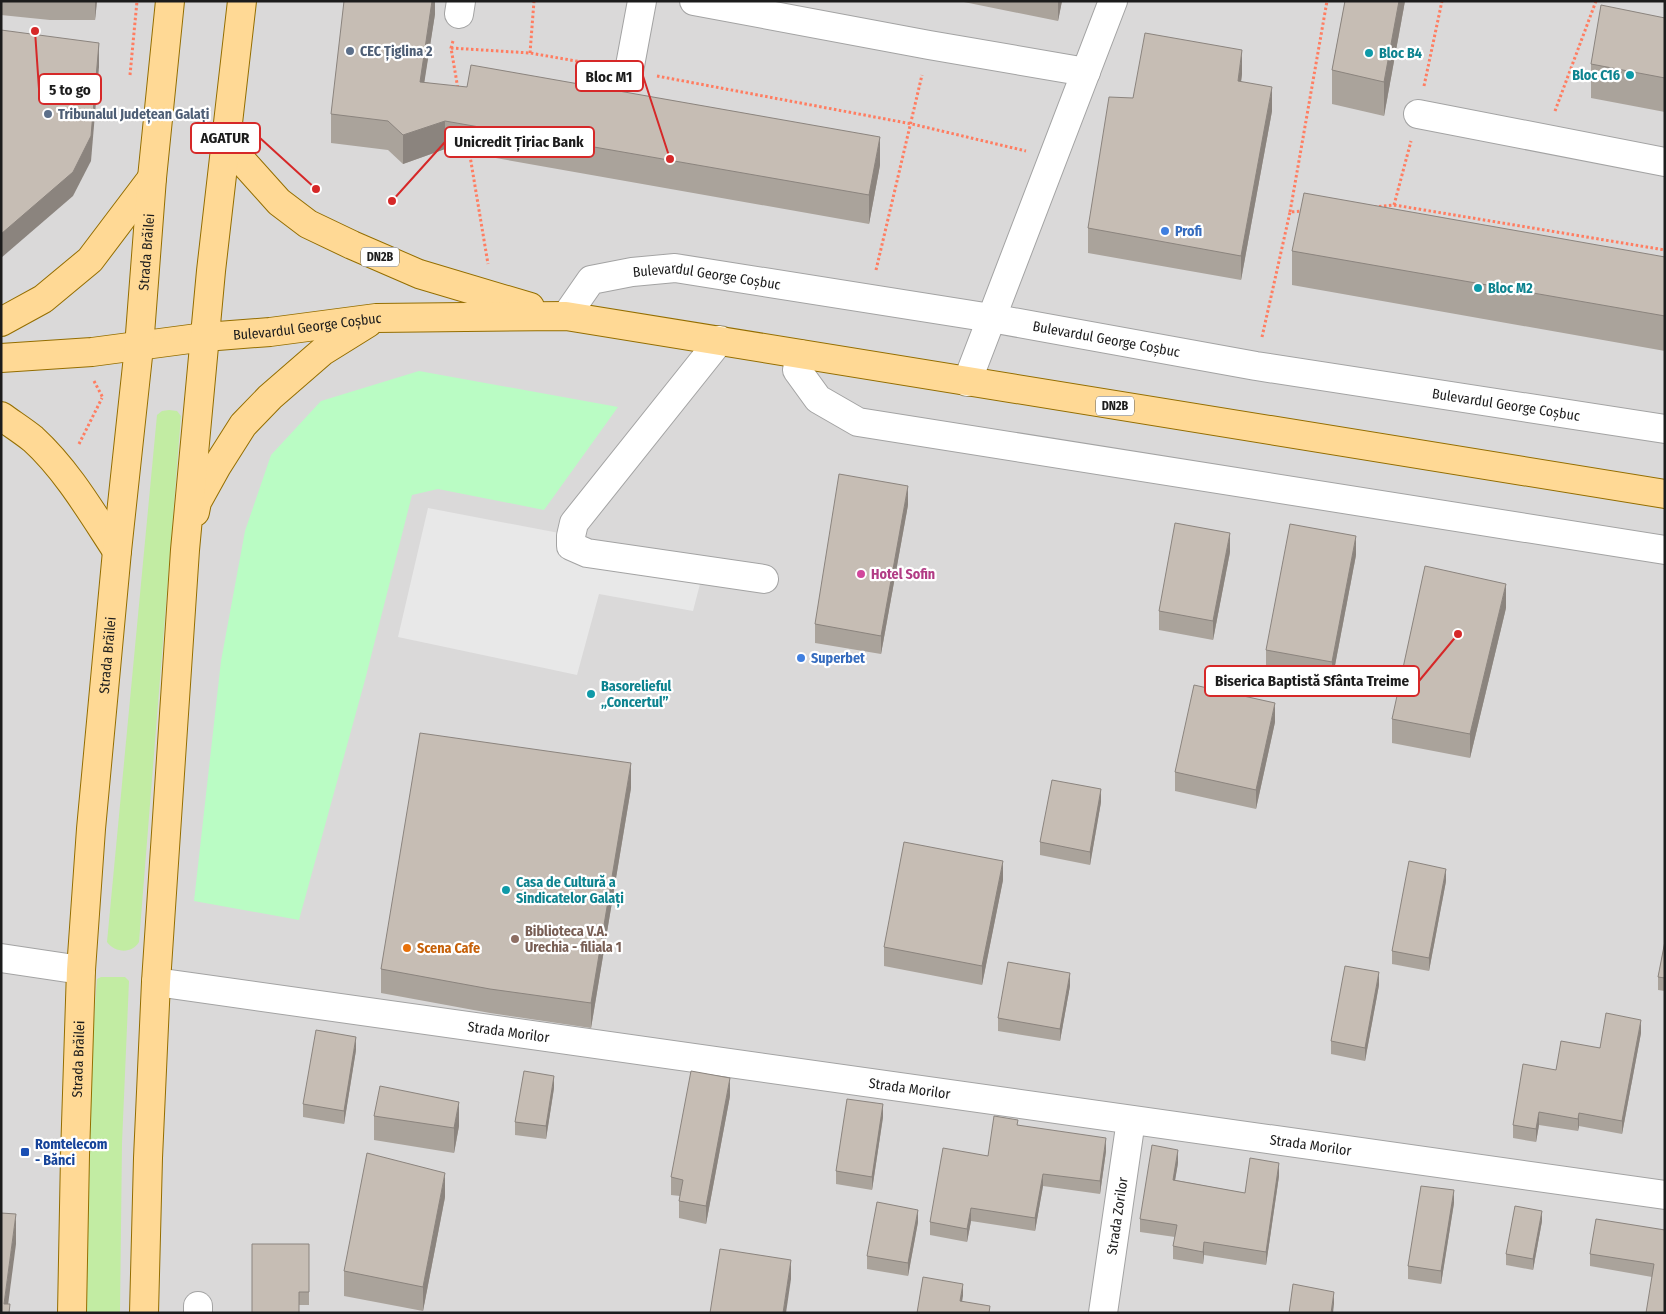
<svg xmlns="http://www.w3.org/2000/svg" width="1666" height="1314" font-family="'Fira Sans Condensed',sans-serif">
	<rect width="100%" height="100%" fill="#eeebe1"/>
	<rect fill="#dad9d9" x="1" y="1" width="1664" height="1312"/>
	<g fill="#c2eca3">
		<path d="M 169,410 L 177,411 L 181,416 L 139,942 C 132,954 115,953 107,942 L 157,415 L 162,411 Z"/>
		<path d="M 101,977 L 125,977 L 129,981 L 122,1143 L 120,1313 L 86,1313 C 86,1201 88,1090 97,979 Z"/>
	</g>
	<polygon fill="#bafcc4" points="419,371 618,407 544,510 438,489 412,495 365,680 299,920 194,901 221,661 245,531 271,455 321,401"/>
	<polygon fill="#e8e8e8" points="428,508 706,561 693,611 599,594 577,675 398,637"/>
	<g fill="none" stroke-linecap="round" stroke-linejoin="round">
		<g stroke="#a3a3a3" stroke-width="30">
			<g id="minor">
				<polyline points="694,1 929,45 1086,72"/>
				<polyline points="459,14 461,1"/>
				<polyline points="629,71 642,1"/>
				<polyline points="1418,114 1665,162"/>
				<path id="s1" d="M 566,316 L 591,280 L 632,272 L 675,268 L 991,318 L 1256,366 L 1665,429"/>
				<polyline points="720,340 574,523 571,536 571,546 587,553 764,579"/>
				<polyline points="800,354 797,370 818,399 858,422 1665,550"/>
				<polyline points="967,382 1113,1"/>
				<polyline points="1,958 81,970"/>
				<path id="s2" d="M 156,982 L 1665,1195"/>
				<polyline points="198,1306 198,1313"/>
				<path id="s3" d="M 1103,1313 L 1131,1120"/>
			</g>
		</g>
		<g stroke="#946e00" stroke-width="30">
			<g id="major">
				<polyline points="226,143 279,202 308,224 352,245 419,274 530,307"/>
				<polyline points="1,322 43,299 90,260 152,178"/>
				<path id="s4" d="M 1,358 L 92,352 L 205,337 L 270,332 L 376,318 L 566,316 L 1665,494"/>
				<path d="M 1,416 C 12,424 23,431 33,439 C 67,470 92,513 117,551"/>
				<polyline points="195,512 197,502 217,466 243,425 270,397 323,351 368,323"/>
				<path id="s5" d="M 72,1313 L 75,1155 L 81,970 L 91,829 L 117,551 L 139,347 L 152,178 L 170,1"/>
				<polyline points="144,1313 148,1158 156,982 185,550 211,271 242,1"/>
			</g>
		</g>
		<g stroke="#ff7d61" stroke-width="3" stroke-dasharray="2.5 2.5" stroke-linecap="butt">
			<polyline points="453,41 451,48 458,89"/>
			<polyline points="451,48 530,53 599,65"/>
			<polyline points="530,53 534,1"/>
			<polyline points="130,75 137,1"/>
			<polyline points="657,76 912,124 1026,151"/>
			<polyline points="1424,86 1442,1"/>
			<polyline points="1555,111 1596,1"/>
			<polyline points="469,150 488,264"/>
			<polyline points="1394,205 1665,250"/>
			<polyline points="1374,207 1394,205 1411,141"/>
			<polyline points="1290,212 1327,1"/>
			<polyline points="876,270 922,75"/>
			<polyline points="1262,337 1290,212 1303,211"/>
			<polyline points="94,381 103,398"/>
			<polyline points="79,444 102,398"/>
		</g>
		<use href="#minor" stroke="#fff" stroke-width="28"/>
		<use href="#major" stroke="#ffd995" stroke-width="28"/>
	</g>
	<g fill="#aaa39b">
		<polygon points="1,1 97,1 95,20 50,20 1,15"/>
		<polygon points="435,1 435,14 424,82 880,165 869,224 445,149 403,164 388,150 331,143 331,114"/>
		<polygon points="959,1 1062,1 1058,21"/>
		<polygon points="1345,1 1405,1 1384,116 1332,104 1332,70"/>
		<polygon points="1665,18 1665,112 1591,98 1591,64"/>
		<polygon points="1242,74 1241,81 1272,111 1241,280 1088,253 1088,228 1133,98"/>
		<polygon points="1292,251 1665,257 1665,351 1292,285"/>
		<polygon points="908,505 881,654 815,643 815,624"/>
		<polygon points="1230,552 1213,640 1159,630 1159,611"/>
		<polygon points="1356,555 1332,681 1266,669 1266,650"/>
		<polygon points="1506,608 1470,758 1392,743 1392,719"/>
		<polygon points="1275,722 1256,809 1175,791 1175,772"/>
		<polygon points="631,788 591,1028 490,1013 381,993 381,969"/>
		<polygon points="1101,802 1090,865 1040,855 1040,842"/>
		<polygon points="1003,880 982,985 884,966 884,947"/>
		<polygon points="1446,881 1429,971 1392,964 1392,951"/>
		<polygon points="1665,941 1665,991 1658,990 1658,977"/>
		<polygon points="1379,985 1365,1061 1331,1054 1331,1041"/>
		<polygon points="1070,986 1060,1041 998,1031 998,1018"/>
		<polygon points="1641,1033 1622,1134 1579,1126 1578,1131 1539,1125 1536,1142 1513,1138 1513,1125 1556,1070 1600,1048"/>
		<polygon points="356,1050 344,1124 303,1117 303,1104"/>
		<polygon points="554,1088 546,1139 515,1135 515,1122"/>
		<polygon points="730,1096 706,1224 679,1218 679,1201 680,1196 671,1195 671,1177"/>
		<polygon points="374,1116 459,1126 454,1153 374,1140"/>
		<polygon points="883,1117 872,1190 836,1184 836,1171"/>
		<polygon points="1018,1125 1106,1151 1100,1194 1043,1186 1035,1231 971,1221 967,1242 930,1235 930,1222 988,1156"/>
		<polygon points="1178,1163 1175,1180 1245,1193 1279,1176 1266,1265 1204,1255 1203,1264 1173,1259 1173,1246 1175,1237 1140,1232 1140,1219"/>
		<polygon points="445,1197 423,1311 344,1296 344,1271"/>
		<polygon points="1454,1203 1441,1284 1408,1279 1408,1266"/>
		<polygon points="1542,1221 1533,1270 1506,1265 1506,1254"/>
		<polygon points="918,1222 908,1276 867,1269 867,1256"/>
		<polygon points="1665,1230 1652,1277 1590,1266 1590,1254"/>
		<polygon points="252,1244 309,1244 309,1305 299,1305"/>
	</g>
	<g fill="#8b847e">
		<polygon points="95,1 97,1 95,20"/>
		<polygon points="432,1 435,1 435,14 420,110 420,82"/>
		<polygon points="1058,1 1062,1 1058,21"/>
		<polygon points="1399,1 1405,1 1384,116 1384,82"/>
		<polygon points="99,43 99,67 91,161 73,196 1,258 1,234"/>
		<polygon points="1242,50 1242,74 1238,105 1238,81"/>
		<polygon points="1272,87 1272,111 1241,280 1241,256"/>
		<polygon points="445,121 445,149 403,164 403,135"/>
		<polygon points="880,137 880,165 869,224 869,195"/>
		<polygon points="908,486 908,505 881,654 881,636"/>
		<polygon points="1230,533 1230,552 1213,640 1213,621"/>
		<polygon points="1356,536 1356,555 1332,681 1332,662"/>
		<polygon points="1506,584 1506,608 1470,758 1470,734"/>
		<polygon points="1275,703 1275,722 1256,809 1256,790"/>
		<polygon points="631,763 631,788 591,1028 591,1003"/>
		<polygon points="1101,789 1101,802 1090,865 1090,852"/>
		<polygon points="1003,861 1003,880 982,985 982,966"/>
		<polygon points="1446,869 1446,881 1429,971 1429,958"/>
		<polygon points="1379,972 1379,985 1365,1061 1365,1048"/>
		<polygon points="1070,973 1070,986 1060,1041 1060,1029"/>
		<polygon points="1641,1020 1641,1033 1622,1134 1622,1121"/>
		<polygon points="356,1037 356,1050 344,1124 344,1111"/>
		<polygon points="554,1076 554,1088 546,1139 546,1126"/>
		<polygon points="730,1078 730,1096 706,1224 706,1206"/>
		<polygon points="459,1102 459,1126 454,1153 454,1128"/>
		<polygon points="883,1104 883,1117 872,1190 872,1177"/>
		<polygon points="1539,1112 1539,1125 1536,1142 1536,1129"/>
		<polygon points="1579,1113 1579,1126 1578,1131 1578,1119"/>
		<polygon points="1106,1138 1106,1151 1100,1194 1100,1181"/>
		<polygon points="1178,1150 1178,1163 1173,1192 1173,1180"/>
		<polygon points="1279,1163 1279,1176 1266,1265 1266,1252"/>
		<polygon points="445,1173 445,1197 423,1311 423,1287"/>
		<polygon points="1043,1174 1043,1186 1035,1231 1035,1218"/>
		<polygon points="1454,1190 1454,1203 1441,1284 1441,1271"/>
		<polygon points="971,1208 971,1221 967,1242 967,1229"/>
		<polygon points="918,1210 918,1222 908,1276 908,1263"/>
		<polygon points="1542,1211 1542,1221 1533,1270 1533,1259"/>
		<polygon points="16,1214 16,1244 7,1313 4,1304"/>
		<polygon points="1204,1242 1204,1255 1203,1264 1203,1252"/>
		<polygon points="791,1260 791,1279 786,1313 783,1313"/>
		<polygon points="963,1284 963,1296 960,1313 960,1301"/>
		<polygon points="1334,1292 1334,1304 1333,1313 1331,1313"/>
	</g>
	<g fill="#c6bdb4" stroke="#8b847e">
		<polygon points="344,1 432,1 420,82 467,87 471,65 880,137 869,195 445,121 403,135 388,121 331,114"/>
		<polygon points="1345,1 1399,1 1384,82 1332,70"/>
		<polygon points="1601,5 1665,18 1665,78 1591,64"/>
		<polygon points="1,30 99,43 91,136 73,172 1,234"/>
		<polygon points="1145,33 1242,50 1238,81 1272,87 1241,256 1088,228 1109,97 1133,98"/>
		<polygon points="1304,193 1665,257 1665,316 1292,251"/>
		<polygon points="839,474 908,486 881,636 815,624"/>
		<polygon points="1175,523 1230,533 1213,621 1159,611"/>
		<polygon points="1290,524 1356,536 1332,662 1266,650"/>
		<polygon points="1425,566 1506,584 1470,734 1392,719"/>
		<polygon points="1194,685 1275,703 1256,790 1175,772"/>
		<polygon points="420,733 631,763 591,1003 490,989 381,969"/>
		<polygon points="1052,780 1101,789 1090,852 1040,842"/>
		<polygon points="904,842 1003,861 982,966 884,947"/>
		<polygon points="1409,861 1446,869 1429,958 1392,951"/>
		<polygon points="1665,941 1665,978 1658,977"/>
		<polygon points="1008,962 1070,973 1060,1029 998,1018"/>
		<polygon points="1345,966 1379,972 1365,1048 1331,1041"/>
		<polygon points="1606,1013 1641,1020 1622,1121 1579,1113 1578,1119 1539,1112 1536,1129 1513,1125 1523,1064 1556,1070 1561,1041 1600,1048"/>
		<polygon points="316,1030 356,1037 344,1111 303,1104"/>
		<polygon points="524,1071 554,1076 546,1126 515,1122"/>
		<polygon points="691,1071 730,1078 706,1206 679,1201 683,1180 671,1177"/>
		<polygon points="380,1086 459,1102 454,1128 374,1116"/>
		<polygon points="847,1099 883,1104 872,1177 836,1171"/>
		<polygon points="994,1116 1018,1120 1017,1125 1106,1138 1100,1181 1043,1174 1035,1218 971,1208 967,1229 930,1222 943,1148 988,1156"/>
		<polygon points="1152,1145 1178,1150 1173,1180 1245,1193 1250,1158 1279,1163 1266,1252 1204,1242 1203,1252 1173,1246 1177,1225 1140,1219"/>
		<polygon points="367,1153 445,1173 423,1287 344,1271"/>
		<polygon points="1421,1186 1454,1190 1441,1271 1408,1266"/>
		<polygon points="877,1202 918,1210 908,1263 867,1256"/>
		<polygon points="1515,1206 1542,1211 1533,1259 1506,1254"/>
		<polygon points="1,1213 16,1214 4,1304 10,1304 9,1313 1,1313"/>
		<polygon points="1596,1219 1665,1230 1665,1313 1646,1313 1654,1264 1590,1254"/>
		<polygon points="252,1244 309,1244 309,1292 299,1292 299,1313 252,1313"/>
		<polygon points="720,1249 791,1260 783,1313 710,1313"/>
		<polygon points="923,1277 963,1284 960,1301 990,1306 989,1313 917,1313"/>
		<polygon points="1293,1284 1334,1292 1331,1313 1289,1313"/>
	</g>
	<g fill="#5c6f8a" stroke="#fff" stroke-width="2">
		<circle cx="350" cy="51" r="5"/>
		<circle cx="48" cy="114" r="5"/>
	</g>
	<g fill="#0f9aa8" stroke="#fff" stroke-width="2">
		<circle cx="1369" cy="53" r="5"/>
		<circle cx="1630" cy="75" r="5"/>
		<circle cx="1478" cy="288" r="5"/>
		<circle cx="591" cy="694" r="5"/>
		<circle cx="506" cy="890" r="5"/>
	</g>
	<g fill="#3f7fe0" stroke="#fff" stroke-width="2">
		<circle cx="1165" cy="231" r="5"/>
		<circle cx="801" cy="658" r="5"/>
	</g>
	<circle fill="#d1479c" stroke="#fff" stroke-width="2" cx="861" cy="574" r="5"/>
	<circle fill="#8d6e63" stroke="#fff" stroke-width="2" cx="515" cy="939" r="5"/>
	<circle fill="#e8710a" stroke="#fff" stroke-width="2" cx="407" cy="948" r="5"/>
	<rect fill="#1a4fb4" stroke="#fff" stroke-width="2" x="20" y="1147" width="10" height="10" rx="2.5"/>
	<g text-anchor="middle" stroke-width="4.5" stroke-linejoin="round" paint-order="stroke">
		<g fill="#fff" stroke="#606060" stroke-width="1">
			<rect x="361" y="247.5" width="38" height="19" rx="4"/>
			<rect x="1096" y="396.5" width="38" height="19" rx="4"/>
		</g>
		<g font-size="12" font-weight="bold" fill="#1c1c1c">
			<text x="380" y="261">DN2B</text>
			<text x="1115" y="410">DN2B</text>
		</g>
		<g font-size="14" font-weight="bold" fill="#4e5e75" stroke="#fff" text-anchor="start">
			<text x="360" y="56">CEC Țiglina 2</text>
			<text x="58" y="119">Tribunalul Județean Galați</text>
		</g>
		<g font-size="14" font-weight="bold" fill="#0d838f" stroke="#fff" text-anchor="start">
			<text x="1379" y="58">Bloc B4</text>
			<text x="1620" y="80" text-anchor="end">Bloc C16</text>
			<text x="1488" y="293">Bloc M2</text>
			<text x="601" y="691">Basorelieful<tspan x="601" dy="16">„Concertul”</tspan></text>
			<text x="516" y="887">Casa de Cultură a<tspan x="516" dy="16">Sindicatelor Galați</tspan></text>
		</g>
		<g font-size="14" font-weight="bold" fill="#366cbe" stroke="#fff" text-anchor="start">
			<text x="1175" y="236">Profi</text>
			<text x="811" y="663">Superbet</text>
		</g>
		<g font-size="14" fill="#1c1c1c" stroke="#fff">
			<text dy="5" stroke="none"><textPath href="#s5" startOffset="1064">Strada Brăilei</textPath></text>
			<text dy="5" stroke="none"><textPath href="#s1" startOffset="161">Bulevardul George Coșbuc</textPath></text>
			<text dy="5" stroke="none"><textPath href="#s4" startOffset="308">Bulevardul George Coșbuc</textPath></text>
			<text dy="5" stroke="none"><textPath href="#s1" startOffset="566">Bulevardul George Coșbuc</textPath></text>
			<text dy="5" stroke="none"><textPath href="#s1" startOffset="971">Bulevardul George Coșbuc</textPath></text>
			<text dy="5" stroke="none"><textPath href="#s5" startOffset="659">Strada Brăilei</textPath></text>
			<text dy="5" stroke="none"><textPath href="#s2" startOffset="356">Strada Morilor</textPath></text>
			<text dy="5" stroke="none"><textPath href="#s5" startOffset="254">Strada Brăilei</textPath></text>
			<text dy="5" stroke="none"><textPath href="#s2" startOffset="761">Strada Morilor</textPath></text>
			<text dy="5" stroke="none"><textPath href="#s2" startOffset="1166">Strada Morilor</textPath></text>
			<text dy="5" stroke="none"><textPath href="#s3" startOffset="98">Strada Zorilor</textPath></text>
		</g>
		<g font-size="14" font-weight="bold" fill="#b23c85" stroke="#fff" text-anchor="start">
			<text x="871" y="579">Hotel Sofin</text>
		</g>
		<g font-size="14" font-weight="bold" fill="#785e54" stroke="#fff" text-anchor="start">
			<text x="525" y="936">Biblioteca V.A.<tspan x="525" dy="16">Urechia - filiala 1</tspan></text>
		</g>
		<g font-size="14" font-weight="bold" fill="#c56008" stroke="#fff" text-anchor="start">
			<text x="417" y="953">Scena Cafe</text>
		</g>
		<g font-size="14" font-weight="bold" fill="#164399" stroke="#fff" text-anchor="start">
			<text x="35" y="1149">Romtelecom<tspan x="35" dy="16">- Bănci</tspan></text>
		</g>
	</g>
	<path fill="none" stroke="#d62828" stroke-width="2" d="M670 159L643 76M35 31L39 89M316 189L260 138M392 201L445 142M1458 634L1419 681"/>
	<g fill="#d62828" stroke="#fff" stroke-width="2">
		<circle cx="670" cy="159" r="5"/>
		<circle cx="35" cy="31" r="5"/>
		<circle cx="316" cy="189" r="5"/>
		<circle cx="392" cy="201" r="5"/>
		<circle cx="1458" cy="634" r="5"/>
	</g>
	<g fill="#fff" stroke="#d62828" stroke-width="2">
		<rect x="576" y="61" width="67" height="30" rx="5"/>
		<rect x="39" y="74" width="62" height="30" rx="5"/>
		<rect x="191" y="123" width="69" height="30" rx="5"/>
		<rect x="445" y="127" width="149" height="30" rx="5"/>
		<rect x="1205" y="666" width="214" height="30" rx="5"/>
	</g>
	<g font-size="15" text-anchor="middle" font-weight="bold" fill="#1c1c1c">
		<text x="609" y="82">Bloc M1</text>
		<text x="70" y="95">5 to go</text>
		<text x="225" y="143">AGATUR</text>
		<text x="519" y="147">Unicredit Țiriac Bank</text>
		<text x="1312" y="686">Biserica Baptistă Sfânta Treime</text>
	</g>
	<rect width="1666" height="1314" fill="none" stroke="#1c1c1c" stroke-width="5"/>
</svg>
